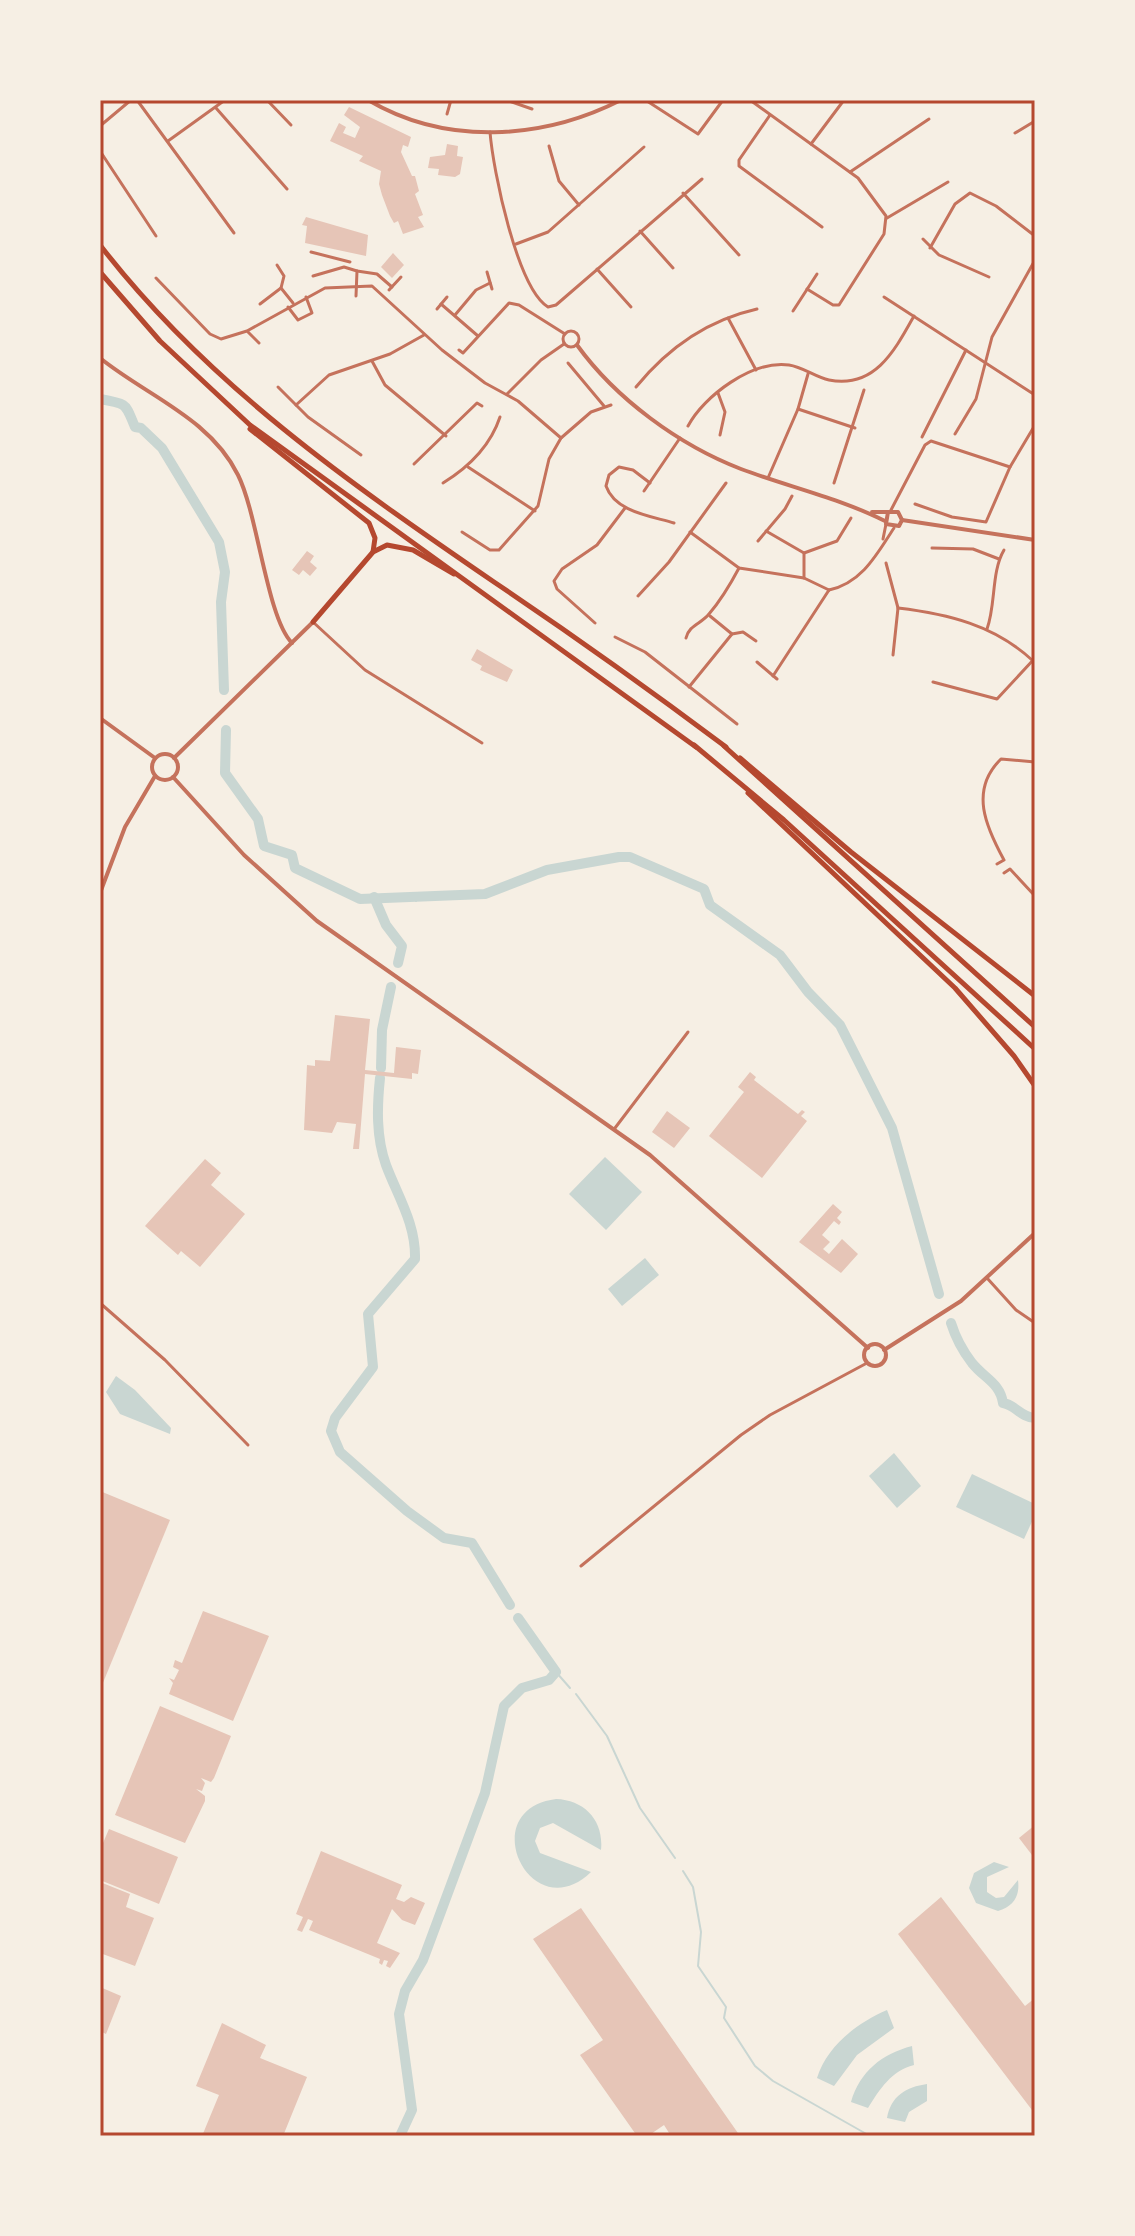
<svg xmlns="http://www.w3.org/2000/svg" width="1135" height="2236" font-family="'Work Sans',sans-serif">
	<rect width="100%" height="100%" fill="#f6efe4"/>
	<g fill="#c9d6d2">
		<polygon points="605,1157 642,1192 606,1230 569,1194"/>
		<polygon points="645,1258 659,1275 622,1306 608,1289"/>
		<polygon points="116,1376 135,1390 171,1428 170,1434 120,1414 106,1392"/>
		<polygon points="894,1453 921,1486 897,1508 869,1476"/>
		<polygon points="972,1474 1035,1504 1035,1515 1024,1539 956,1507"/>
		<path d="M 556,1799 C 585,1800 604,1821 601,1850 L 553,1823 L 540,1828 L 535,1841 L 540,1853 L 591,1872 C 531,1930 473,1810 556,1799 Z"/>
		<path d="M 994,1862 L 1009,1867 L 987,1877 L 987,1892 L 996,1898 L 1004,1897 L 1018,1880 C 1020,1896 1014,1906 998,1911 L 976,1903 L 969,1888 L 974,1873 Z"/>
		<path d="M 887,2010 L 894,2028 L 857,2055 L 834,2086 L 817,2078 C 827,2046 857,2023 887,2010 Z"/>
		<path d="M 912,2046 L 914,2065 C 891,2071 880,2089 868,2108 L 851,2102 C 860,2071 882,2054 912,2046 Z"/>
		<path d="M 927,2084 L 927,2101 L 909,2112 L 905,2122 L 887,2118 C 891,2096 906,2087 927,2084 Z"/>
	</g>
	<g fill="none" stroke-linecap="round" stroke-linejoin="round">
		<g stroke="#c9d6d2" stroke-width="2">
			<polyline points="416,897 416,901"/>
			<polyline points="556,1672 570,1688"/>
			<polyline points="576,1694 607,1736 640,1808 675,1858"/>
			<polyline points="683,1871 693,1887 701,1932 698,1966 726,2007 724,2018 755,2066 773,2081 870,2136"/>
		</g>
		<g stroke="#c9d6d2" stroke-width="10">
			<path d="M 100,399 C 129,404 125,404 135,427 L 141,428 L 162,448 L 219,542 L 225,572 L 221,602 L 224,690"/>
			<polyline points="226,730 225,773 258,819 264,846 292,855 295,868 360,899 485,894 547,870 619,857 630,857 704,889 710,905 780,955 808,992 840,1025 892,1128 939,1294"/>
			<polyline points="374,897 386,925 402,946 398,963"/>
			<polyline points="381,1068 382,1030 391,987"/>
			<path d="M 380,1078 C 377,1107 376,1137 386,1165 C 398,1197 416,1224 415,1259 L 368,1314 L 373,1367 L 335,1418 L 331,1431 L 340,1452 L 407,1511 L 444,1538 L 472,1543 L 510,1605"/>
			<path d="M 951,1323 C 956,1339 962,1350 972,1363 C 985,1379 1000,1383 1003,1403 C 1016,1405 1020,1417 1035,1418"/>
			<polyline points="400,2136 412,2110 399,2014 405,1991 423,1960 485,1793 504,1706 522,1688 549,1680 556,1672 518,1618"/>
		</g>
	</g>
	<g fill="#e6c5b7">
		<polygon points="349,107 411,137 408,147 403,145 401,152 412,176 415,176 419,191 415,194 423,215 418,217 424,227 403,234 398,221 394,223 390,216 382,195 379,184 381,171 359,161 363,156 330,141 339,123 346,127 343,133 355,138 360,127 344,115"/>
		<polygon points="447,144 458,146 457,156 463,157 460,174 455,177 438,175 439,169 428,168 430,157 445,155"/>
		<polygon points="306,217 368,235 366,256 305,243 307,226 302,225"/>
		<polygon points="393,253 404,265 392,278 381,267"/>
		<polygon points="307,551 314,556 310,562 317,568 310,576 303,570 299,575 292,570"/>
		<polygon points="477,649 513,670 507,682 480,670 482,666 471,660"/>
		<polygon points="335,1015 370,1019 365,1070 394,1073 396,1047 421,1050 418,1074 412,1073 412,1079 365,1074 359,1149 353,1149 356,1124 337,1122 332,1133 304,1130 307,1065 315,1066 315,1060 330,1061"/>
		<polygon points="750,1072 756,1077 754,1080 798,1114 802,1110 805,1112 801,1116 807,1121 762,1178 709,1136 744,1092 738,1087"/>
		<polygon points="667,1111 690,1128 674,1148 652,1132"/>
		<polygon points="205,1159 221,1173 211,1185 245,1214 200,1267 181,1251 178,1255 145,1226"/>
		<polygon points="833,1204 842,1212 837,1218 841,1222 839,1225 834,1221 822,1235 830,1242 823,1249 829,1254 842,1239 858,1254 841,1273 799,1242"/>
		<polygon points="100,1491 170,1520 100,1690"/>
		<polygon points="203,1611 269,1636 233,1721 169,1694 173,1683 169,1678 174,1680 179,1670 173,1667 175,1660 182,1663"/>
		<polygon points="160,1706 231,1736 214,1778 211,1782 201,1778 205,1783 202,1791 196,1789 205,1796 205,1801 185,1843 115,1815"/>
		<polygon points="1035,1825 1035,1859 1019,1838"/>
		<polygon points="109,1829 178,1857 159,1904 100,1880 100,1850"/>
		<polygon points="321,1851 402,1885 396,1899 404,1902 411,1897 425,1903 415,1925 402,1920 392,1909 377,1943 400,1953 390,1968 386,1966 388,1961 384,1960 382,1965 379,1963 380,1959 309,1930 313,1921 308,1919 302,1932 297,1930 303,1917 296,1914"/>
		<polygon points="100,1882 130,1894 126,1907 154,1918 135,1966 100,1953"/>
		<polygon points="941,1897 1025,2006 1035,1998 1035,2114 898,1934"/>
		<polygon points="581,1908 583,1911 740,2136 671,2136 664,2125 648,2136 637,2136 580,2055 603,2040 533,1939"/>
		<polygon points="100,1987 121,1996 106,2034 100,2031"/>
		<polygon points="222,2023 266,2045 260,2058 307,2077 283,2136 202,2136 219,2095 196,2086"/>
	</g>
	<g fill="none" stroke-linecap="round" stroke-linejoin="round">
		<g stroke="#c5725c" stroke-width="3">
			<polyline points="137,100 234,233"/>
			<polyline points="267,100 291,125"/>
			<polyline points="506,100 532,109"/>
			<polyline points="750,100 858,178 886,216 884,234 839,305 833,305 807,289"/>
			<polyline points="647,101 698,134 723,100"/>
			<polyline points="216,108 287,189"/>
			<polyline points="447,114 451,100"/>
			<polyline points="770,115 739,160 739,166 822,227"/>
			<polyline points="100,126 131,100"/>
			<path d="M 490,132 C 493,170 517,288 548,307 L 556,305 L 702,179"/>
			<polyline points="1015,133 1035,121"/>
			<polyline points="168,141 225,100"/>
			<polyline points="811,144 844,100"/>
			<polyline points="549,146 559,181 579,205"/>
			<polyline points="100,151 156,236"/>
			<polyline points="850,172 929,119"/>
			<polyline points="683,193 739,255"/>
			<polyline points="887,218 948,182"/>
			<polyline points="640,231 673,268"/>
			<polyline points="923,239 939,255 989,277"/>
			<polyline points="516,244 548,232 644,147"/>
			<polyline points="930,248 955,204 970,193 996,206 1035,236"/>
			<polyline points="311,252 350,262"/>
			<polyline points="277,265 284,276 281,288 293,303"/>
			<polyline points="597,269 631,307"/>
			<polyline points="357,271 377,274 392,287"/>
			<polyline points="487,272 492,289"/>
			<polyline points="313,276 344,267 357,271 356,296"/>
			<polyline points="156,278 210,334 221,339 247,331 325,288 372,286 442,350 485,383 518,401 561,438"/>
			<polyline points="389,290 401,277"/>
			<polyline points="884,297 1035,395"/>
			<polyline points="260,304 281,288"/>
			<polyline points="441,304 478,336"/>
			<polyline points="288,307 298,320 312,313 306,297"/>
			<polyline points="437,309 447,297"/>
			<polyline points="793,311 817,274"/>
			<polyline points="455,315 476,290 490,283"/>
			<polyline points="728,318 756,370"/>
			<circle cx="571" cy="339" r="8"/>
			<polyline points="248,332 259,343"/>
			<polyline points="459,350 463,353 509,303 519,305 565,334"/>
			<polyline points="372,361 385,385 446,436"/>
			<polyline points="568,363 604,406"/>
			<polyline points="278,387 308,417 361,455"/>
			<path d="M 636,387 C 667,349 708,320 757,309"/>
			<polyline points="718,393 725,412 720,435"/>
			<polyline points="507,394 541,360 564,344"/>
			<polyline points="296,405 329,375 390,354 424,335"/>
			<polyline points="798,409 855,428"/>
			<path d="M 688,426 C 704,396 752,360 789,365 C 803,367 815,377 829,380 C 875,389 895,350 914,316"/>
			<polyline points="955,434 976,399 992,337 1035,260"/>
			<polyline points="922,437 966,350"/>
			<polyline points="414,464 477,403 482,406"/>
			<polyline points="468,467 535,511"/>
			<polyline points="768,478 798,409 808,374"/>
			<path d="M 443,483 C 469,467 490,447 500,417"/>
			<path d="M 650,483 L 633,470 L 619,467 L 609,475 L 606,486 C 615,512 651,516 674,523"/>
			<polyline points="834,483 864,390"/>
			<polyline points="644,491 680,438"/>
			<polyline points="915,504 952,517 986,522 1010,467 1035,425"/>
			<polyline points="891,510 925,445 931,441 1010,467"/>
			<polyline points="766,531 804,553 804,578"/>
			<polyline points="462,532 490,550 499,550 538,506 549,459 561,438 591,412 611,405"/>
			<polyline points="690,532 739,568 804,578 829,590"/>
			<polyline points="883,539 886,524"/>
			<polyline points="758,541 785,509 792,496"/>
			<polyline points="932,548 973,549 999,559"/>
			<polyline points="804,553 837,541 851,518"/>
			<polyline points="886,563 898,608 893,655"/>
			<path d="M 829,590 C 862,583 877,554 894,528"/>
			<polyline points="638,596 669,562 726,483"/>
			<path d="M 898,608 C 948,614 994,625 1032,660"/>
			<polyline points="710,616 732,634"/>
			<polyline points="313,622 365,670 482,743"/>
			<polyline points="595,623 557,589 554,581 562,569 597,545 625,508"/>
			<path d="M 987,629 C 996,605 991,572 1004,550"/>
			<polyline points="615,637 645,652 737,724"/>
			<path d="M 686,638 C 689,625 701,624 709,614 C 721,600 730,585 739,568"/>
			<polyline points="757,662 777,679"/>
			<polyline points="773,676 829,590"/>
			<polyline points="933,682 997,699 1035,658"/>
			<polyline points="689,687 732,634 743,632 756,641"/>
			<path d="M 997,864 L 1004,860 C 986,827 969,790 1001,759 L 1035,762"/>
			<polyline points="1004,873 1010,869 1035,896"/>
			<polyline points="615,1128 688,1032"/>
			<polyline points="987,1278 1016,1310 1035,1323"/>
			<polyline points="100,1303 165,1360 248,1445"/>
			<polyline points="581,1566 741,1435 770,1415 867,1363"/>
		</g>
		<g stroke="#c5725c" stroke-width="4">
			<path d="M 368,100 C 446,146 542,140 621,100"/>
			<path d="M 577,345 C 616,399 679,445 741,469 C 789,487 839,498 885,521"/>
			<path d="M 100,358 C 147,396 210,418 238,475 C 258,515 267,618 292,643"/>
			<polyline points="872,512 898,512 902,520 899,526 886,524 888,512"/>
			<polyline points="902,520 1035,540"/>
			<polyline points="100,718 155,758"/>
			<circle cx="165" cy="767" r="13"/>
			<polyline points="174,758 313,622"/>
			<polyline points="173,777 244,855 317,921 650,1155 868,1348"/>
			<polyline points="100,893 125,827 155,776"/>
			<circle cx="875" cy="1355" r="11"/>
			<polyline points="884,1350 961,1301 1035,1233"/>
		</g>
		<g stroke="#b5482f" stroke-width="5">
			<path d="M 100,245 C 208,385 351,484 494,582 C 573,635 650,690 726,747"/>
			<polyline points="100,272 160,341 250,425 696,747"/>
			<polyline points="250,429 369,523 375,538 373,552"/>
			<polyline points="313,622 373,552 387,545 413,550 454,574"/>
			<polyline points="740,758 851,852 1035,996"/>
			<polyline points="748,793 955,988 1014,1056 1035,1086"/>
		</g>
		<g stroke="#b5482f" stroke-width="5">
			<polyline points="694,745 784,820 1035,1049"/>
			<polyline points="724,746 1035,1027"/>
		</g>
	</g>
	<rect width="1135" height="2236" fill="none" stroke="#f6efe4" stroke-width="204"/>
	<rect x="102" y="102" width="931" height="2032" fill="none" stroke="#b5482f" stroke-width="3"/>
</svg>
